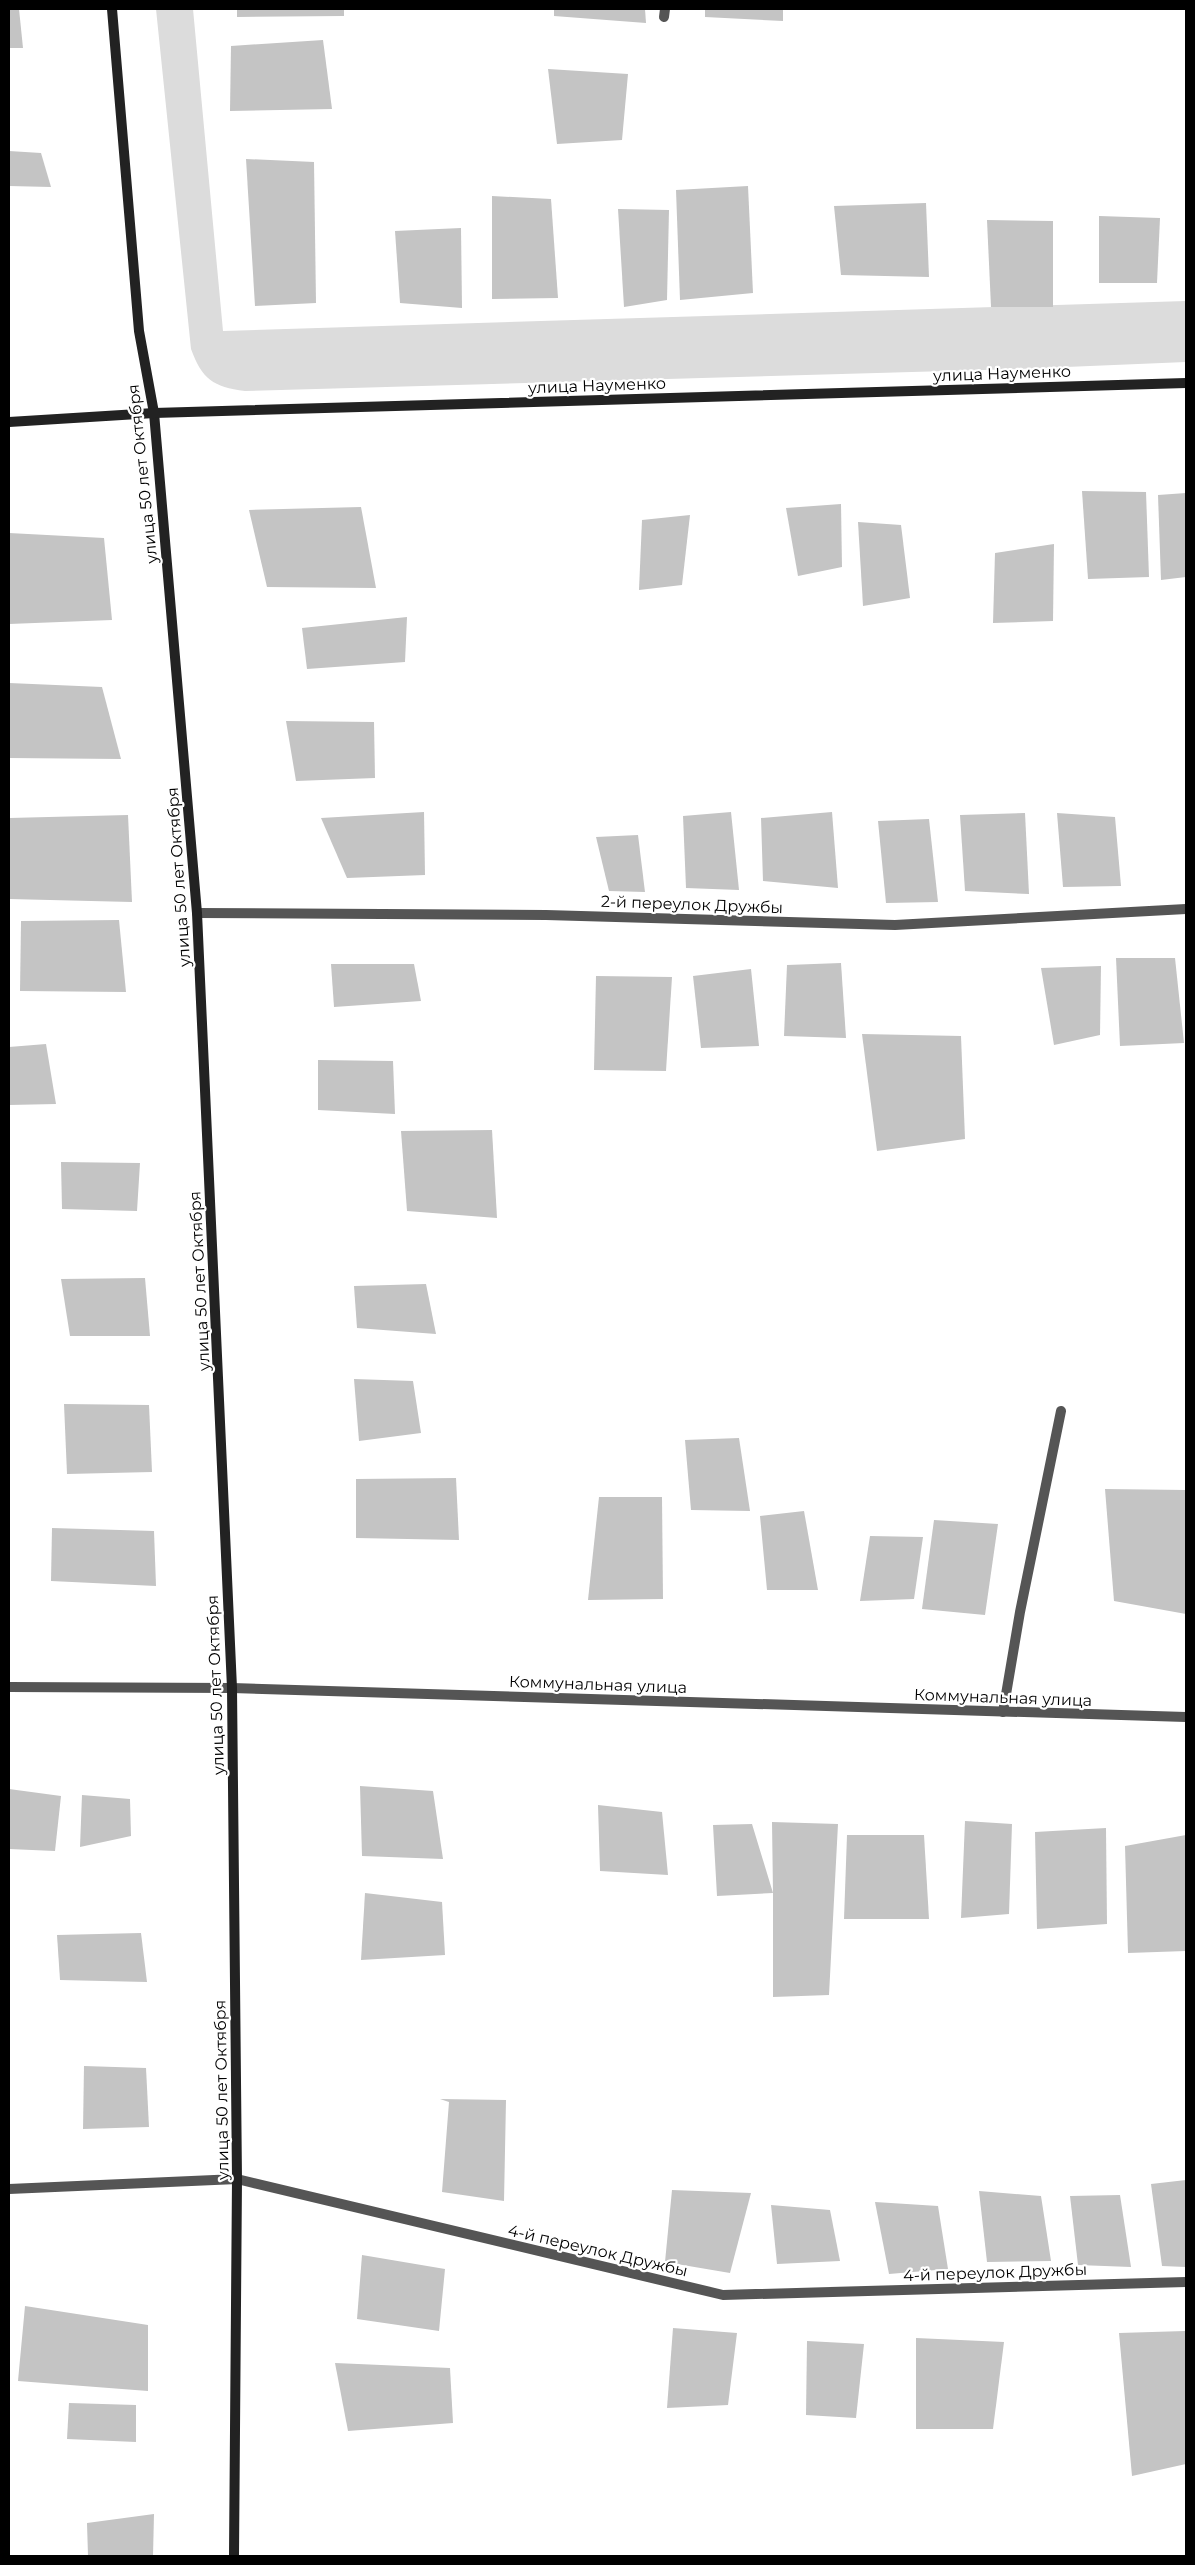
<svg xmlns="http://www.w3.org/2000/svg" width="1195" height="2565" font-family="Montserrat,sans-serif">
	<rect width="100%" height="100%" fill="#fff"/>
	<path fill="#dcdcdc" d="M 156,9 L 193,9 L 223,331 L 1186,301 L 1186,362 L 1018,369 L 245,391 C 213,387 202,379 191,349 Z"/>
	<g fill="#c4c4c4">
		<polygon points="9,9 19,9 23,48 9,48"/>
		<polygon points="237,9 344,9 344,16 237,17"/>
		<polygon points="554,9 645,9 646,23 554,16"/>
		<polygon points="705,9 783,9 783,21 705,17"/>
		<polygon points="323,40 332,109 230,111 231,46"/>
		<polygon points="548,69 628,74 622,140 557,144"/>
		<polygon points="9,151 41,153 51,187 9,186"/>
		<polygon points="246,159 314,162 316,303 255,306"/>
		<polygon points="748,186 753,293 680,300 676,190"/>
		<polygon points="492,196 551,199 558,298 492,299"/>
		<polygon points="926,203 929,277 841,275 834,206"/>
		<polygon points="618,209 669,210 667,300 624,307"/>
		<polygon points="1099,216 1160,218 1157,283 1099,283"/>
		<polygon points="987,220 1053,221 1053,307 991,307"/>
		<polygon points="461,228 462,308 400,303 395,231"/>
		<polygon points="1082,491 1146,492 1149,577 1088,579"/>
		<polygon points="1186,493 1186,577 1161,580 1158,495"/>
		<polygon points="841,504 842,567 798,576 786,508"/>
		<polygon points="361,507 376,588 267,587 249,510"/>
		<polygon points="690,515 682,585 639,590 642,520"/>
		<polygon points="858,522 901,525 910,598 863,606"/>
		<polygon points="9,533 104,538 112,620 9,624"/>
		<polygon points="1054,544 1053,621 993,623 995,553"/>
		<polygon points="407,617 405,662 307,669 302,628"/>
		<polygon points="9,683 102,687 121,759 9,758"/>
		<polygon points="286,721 374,722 375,778 296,781"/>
		<polygon points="424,812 425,875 347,878 321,818"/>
		<polygon points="731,812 739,890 686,888 683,816"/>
		<polygon points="832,812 838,888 763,881 761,818"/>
		<polygon points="1025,813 1029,894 965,891 960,815"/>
		<polygon points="1057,813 1115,817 1121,886 1063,887"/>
		<polygon points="128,815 132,902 9,899 9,818"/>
		<polygon points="929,819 938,902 886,903 878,821"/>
		<polygon points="638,835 645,892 609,891 596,837"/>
		<polygon points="119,920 126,992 20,991 21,921"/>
		<polygon points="1116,958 1175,958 1184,1043 1120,1046"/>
		<polygon points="841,963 846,1038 784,1036 787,965"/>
		<polygon points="331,964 414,964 421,1001 334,1007"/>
		<polygon points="1101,966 1100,1035 1054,1045 1041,968"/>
		<polygon points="751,969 759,1046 701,1048 693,976"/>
		<polygon points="596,976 672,977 666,1071 594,1070"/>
		<polygon points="862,1034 961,1036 965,1139 877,1151"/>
		<polygon points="46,1044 56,1104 9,1105 9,1047"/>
		<polygon points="318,1060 393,1061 395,1114 318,1110"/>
		<polygon points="492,1130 497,1218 407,1211 401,1131"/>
		<polygon points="61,1162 140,1163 137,1211 62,1209"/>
		<polygon points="145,1278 150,1336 70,1336 61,1279"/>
		<polygon points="426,1284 436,1334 357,1328 354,1286"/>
		<polygon points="354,1379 413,1381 421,1433 359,1441"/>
		<polygon points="64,1404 149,1405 152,1472 67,1474"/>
		<polygon points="739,1438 750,1511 691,1510 685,1440"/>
		<polygon points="456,1478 459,1540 356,1538 356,1479"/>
		<polygon points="1105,1489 1186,1490 1186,1614 1114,1601"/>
		<polygon points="599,1497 662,1497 663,1599 588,1600"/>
		<polygon points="804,1511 818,1590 767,1590 760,1516"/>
		<polygon points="934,1520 998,1524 985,1615 922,1609"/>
		<polygon points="52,1528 154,1531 156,1586 51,1581"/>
		<polygon points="870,1536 923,1537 914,1599 860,1601"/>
		<polygon points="360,1786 433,1791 443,1859 362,1856"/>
		<polygon points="9,1789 61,1796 55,1851 9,1849"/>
		<polygon points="82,1795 130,1799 131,1836 80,1847"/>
		<polygon points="598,1805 662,1812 668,1875 600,1871"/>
		<polygon points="965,1821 1012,1824 1009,1914 961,1918"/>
		<polygon points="772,1822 838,1824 829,1995 773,1997 773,1893 717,1896 713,1825 752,1824 773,1893"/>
		<polygon points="1106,1828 1107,1924 1037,1929 1035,1832"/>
		<polygon points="847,1835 924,1835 929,1919 844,1919"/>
		<polygon points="1186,1835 1186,1951 1128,1953 1125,1846"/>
		<polygon points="365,1893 442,1902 445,1955 361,1960"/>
		<polygon points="141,1933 147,1982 60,1980 57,1935"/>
		<polygon points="84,2066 146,2068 149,2127 83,2129"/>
		<polygon points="440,2099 506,2100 504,2201 442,2192 449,2102"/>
		<polygon points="1186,2180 1186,2267 1162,2266 1151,2184"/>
		<polygon points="672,2190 751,2193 730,2273 665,2262"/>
		<polygon points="979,2191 1041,2196 1051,2261 987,2262"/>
		<polygon points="1120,2195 1131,2267 1078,2265 1070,2196"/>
		<polygon points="875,2202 938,2206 948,2269 889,2274"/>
		<polygon points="771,2205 830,2210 840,2261 777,2264"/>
		<polygon points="362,2255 445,2269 439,2331 357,2319"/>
		<polygon points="25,2306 148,2325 148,2391 18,2381"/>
		<polygon points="673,2328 737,2333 728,2405 667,2408"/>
		<polygon points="1185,2331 1186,2464 1132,2476 1119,2333"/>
		<polygon points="916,2338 1004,2342 993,2429 916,2429"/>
		<polygon points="807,2341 864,2344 856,2418 806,2415"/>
		<polygon points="335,2363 450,2368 453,2423 348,2431"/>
		<polygon points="69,2403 136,2405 136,2442 67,2439"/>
		<polygon points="154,2514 153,2556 88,2556 87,2523"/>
	</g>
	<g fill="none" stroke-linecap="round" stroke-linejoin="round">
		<polyline stroke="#555" stroke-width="10" points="1003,1712 1020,1612 1061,1411"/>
		<g stroke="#555" stroke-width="10">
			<polyline points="664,17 665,9"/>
			<polyline points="197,913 546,915 895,925 1186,909"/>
			<polyline points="9,1687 232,1688 1186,1717"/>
			<polyline points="9,2189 237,2179 723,2295 1186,2282"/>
		</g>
		<g stroke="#222" stroke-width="10">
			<polyline points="112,9 139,331 154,413 197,913 232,1688 237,2179 234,2556"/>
			<polyline points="9,422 154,413 1186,383"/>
		</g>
	</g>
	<g text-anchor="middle" stroke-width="4.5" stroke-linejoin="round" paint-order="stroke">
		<g font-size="16" fill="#000" stroke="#fff">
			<text transform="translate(1002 373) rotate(-2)" y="6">улица Науменко</text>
			<text transform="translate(597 385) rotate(-2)" y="6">улица Науменко</text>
			<text transform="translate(142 474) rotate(-96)" y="6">улица 50 лет Октября</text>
			<text transform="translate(178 877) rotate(-94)" y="6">улица 50 лет Октября</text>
			<text transform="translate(692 904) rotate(2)" y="6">2-й переулок Дружбы</text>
			<text transform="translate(199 1281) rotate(-93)" y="6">улица 50 лет Октября</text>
			<text transform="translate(598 1684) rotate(2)" y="6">Коммунальная улица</text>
			<text transform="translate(215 1685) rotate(-92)" y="6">улица 50 лет Октября</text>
			<text transform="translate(1003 1697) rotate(2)" y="6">Коммунальная улица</text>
			<text transform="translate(221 2090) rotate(-91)" y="6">улица 50 лет Октября</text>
			<text transform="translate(598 2250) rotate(13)" y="6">4-й переулок Дружбы</text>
			<text transform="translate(995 2272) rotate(-2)" y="6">4-й переулок Дружбы</text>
		</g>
	</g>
	<rect width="1195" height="2565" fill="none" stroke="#000000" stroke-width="20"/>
</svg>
